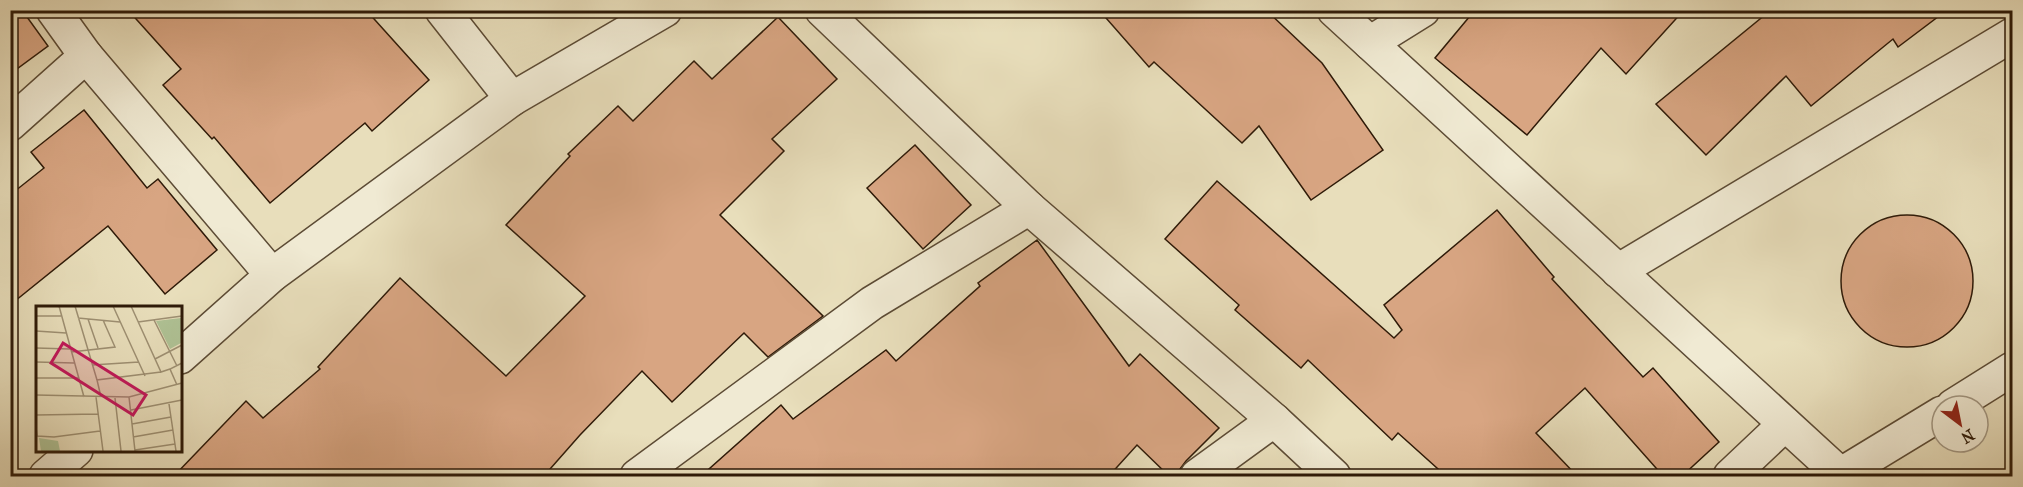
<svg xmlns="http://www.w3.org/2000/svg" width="2023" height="487" font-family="'IM FELL French Canon',serif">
	<rect width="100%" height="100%" fill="#e8debb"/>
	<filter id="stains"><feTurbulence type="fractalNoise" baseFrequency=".00333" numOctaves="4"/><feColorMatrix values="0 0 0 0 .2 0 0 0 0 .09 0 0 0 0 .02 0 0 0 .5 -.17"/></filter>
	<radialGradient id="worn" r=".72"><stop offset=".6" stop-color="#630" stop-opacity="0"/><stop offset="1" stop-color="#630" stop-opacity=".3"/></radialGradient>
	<g fill="#d8a582" stroke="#2e1a08" stroke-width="1.5">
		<polygon points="10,10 22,10 48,46 10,74"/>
		<polygon points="128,10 366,10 429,80 372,131 365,123 270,203 214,137 212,139 163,85 181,69"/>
		<polygon points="1099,10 1266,10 1322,63 1383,150 1311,200 1259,126 1242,143 1154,62 1149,67"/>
		<polygon points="1475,10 1684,10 1626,74 1601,48 1527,135 1435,58"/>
		<polygon points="1771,10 1947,10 1898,47 1893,39 1811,106 1786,76 1706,155 1656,104"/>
		<polygon points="778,17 837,79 772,139 784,151 720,215 823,316 768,357 744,333 672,402 642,371 580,435 543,477 173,477 246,401 263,418 320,369 318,367 400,278 506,376 585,296 506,225 570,156 568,154 618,106 633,121 694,61 712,79"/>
		<polygon points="84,110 147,188 158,179 217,250 165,294 108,226 10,305 10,195 44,168 31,152"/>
		<polygon points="915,145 971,205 923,249 867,188"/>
		<polygon points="1217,181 1394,338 1402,330 1384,305 1497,210 1554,277 1552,279 1643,377 1653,368 1719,442 1681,477 1664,477 1585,388 1536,433 1578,477 1447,477 1398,433 1392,440 1308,360 1301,368 1235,310 1239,305 1165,239"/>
		<circle cx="1907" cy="281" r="66"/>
		<polygon points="1037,240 1129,366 1140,354 1219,428 1186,461 1174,477 1170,477 1137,445 1108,477 700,477 781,405 793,419 886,350 896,361 980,286 978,283"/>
	</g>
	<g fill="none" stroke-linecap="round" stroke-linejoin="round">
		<g stroke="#5c4b35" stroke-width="36">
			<g id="minor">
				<polyline points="53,10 86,56 272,275"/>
				<polyline points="442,10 512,99"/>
				<polyline points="1334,10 1842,476"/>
				<polyline points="1370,43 1423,10"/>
				<polyline points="10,124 86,56"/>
				<polyline points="1029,208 1274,420 1334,476"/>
				<polyline points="1618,271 2012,35"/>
				<polyline points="180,357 272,275 512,99 665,10"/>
				<polyline points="1953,406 2012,369"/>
				<polyline points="1840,475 1942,413"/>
				<polyline points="46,476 76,450"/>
				<polyline points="637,476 872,303 1029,208 822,10"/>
				<polyline points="1197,476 1274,420"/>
				<polyline points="1730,476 1785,424"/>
			</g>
		</g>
		<use href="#minor" stroke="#f0ead3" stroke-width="33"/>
	</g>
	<g transform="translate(36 306)">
		<rect width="146" height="146" fill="#e8debb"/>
		<path d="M 145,12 L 145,37 L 134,43 L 120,15 ZM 3,132 L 22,135 L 24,145 L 5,145 Z" fill="#afc295"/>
		<path fill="none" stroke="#9e9073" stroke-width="1.5" d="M 23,0 L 48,91M 39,0 L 61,74M 77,0 L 109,70M 95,0 L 125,66 L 134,63M 0,10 L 25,10M 42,12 L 84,16M 52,13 L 62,42M 118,14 L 141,60M 102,16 L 146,10M 0,25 L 30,27M 0,42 L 34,43M 35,46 L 79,41 L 67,14M 119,53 L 146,39M 0,56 L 38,57M 56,59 L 103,56M 0,72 L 43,72M 141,79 L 134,63 L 146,57M 0,89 L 93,91 L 146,77M 60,91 L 67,145M 65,91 L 61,74 L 125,66M 93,91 L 99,145M 79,92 L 85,145M 133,98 L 140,145M 95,104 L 146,94M 0,109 L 62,108M 96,118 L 135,111M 0,121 L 1,130 L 18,131 L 64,125M 97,131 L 137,124M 99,144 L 139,138"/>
		<path fill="#c2185b" fill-opacity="0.15" stroke="#c2185b" stroke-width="3" d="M 27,37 L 110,89 L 97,109 L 15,57 Z"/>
		<rect width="146" height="146" fill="none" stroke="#2e1a08" stroke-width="3"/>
	</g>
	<rect width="2023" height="487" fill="none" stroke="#e8debb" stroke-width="36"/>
	<rect x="12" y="12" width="1999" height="463" fill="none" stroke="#2e1a08" stroke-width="3"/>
	<rect x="18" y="18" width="1987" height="451" fill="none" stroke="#2e1a08" stroke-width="1.5"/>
	<g transform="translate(1960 424) rotate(148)"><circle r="28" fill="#f0ead3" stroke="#a29782" stroke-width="1.5"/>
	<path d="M0-4.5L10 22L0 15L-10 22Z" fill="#8f2418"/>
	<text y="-9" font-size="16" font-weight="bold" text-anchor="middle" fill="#2e1a08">N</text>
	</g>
	<rect width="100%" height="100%" filter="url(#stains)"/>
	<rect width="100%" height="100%" fill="url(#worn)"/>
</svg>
